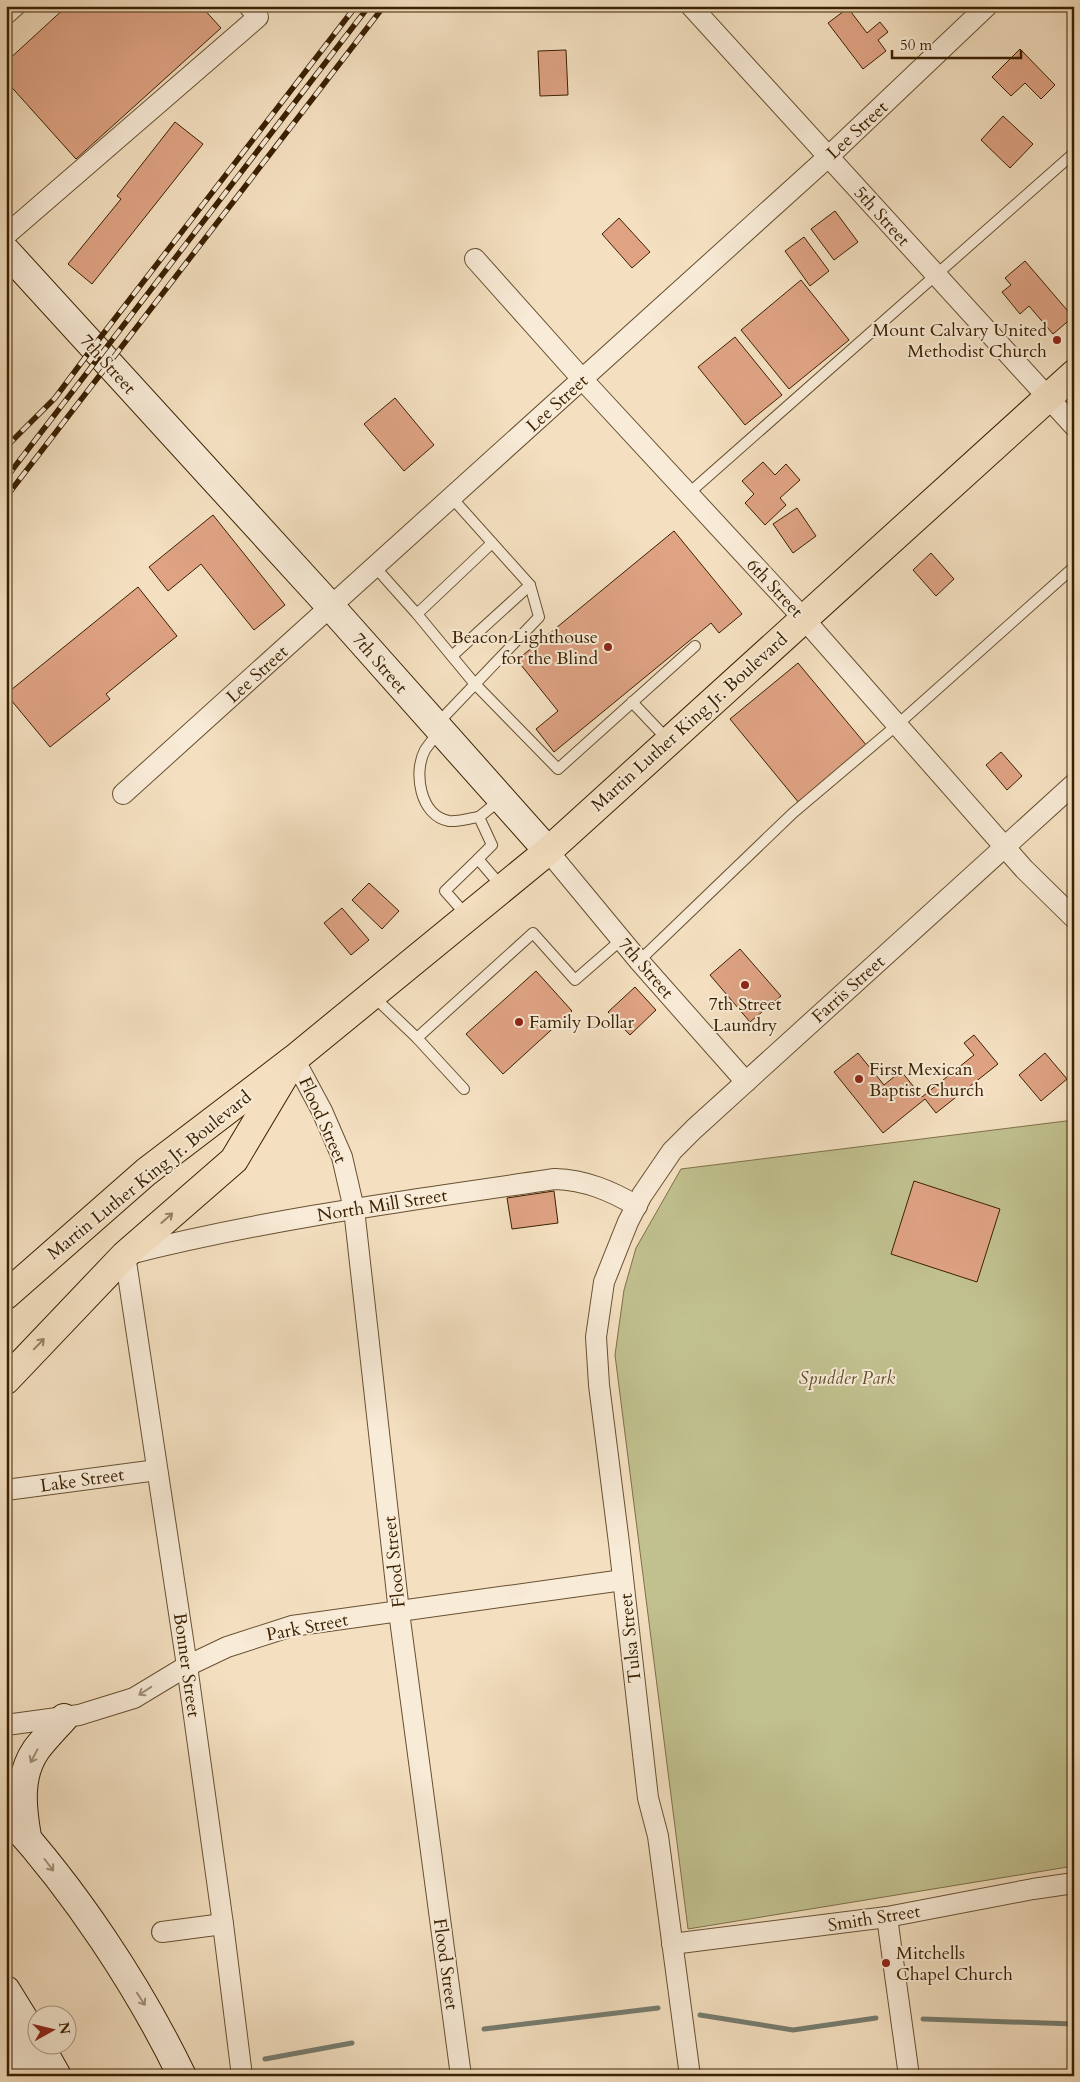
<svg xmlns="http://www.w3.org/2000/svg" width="1080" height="2082" font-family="Cardo,serif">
	<rect width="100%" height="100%" fill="#f4e0c1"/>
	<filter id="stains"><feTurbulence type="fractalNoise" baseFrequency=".004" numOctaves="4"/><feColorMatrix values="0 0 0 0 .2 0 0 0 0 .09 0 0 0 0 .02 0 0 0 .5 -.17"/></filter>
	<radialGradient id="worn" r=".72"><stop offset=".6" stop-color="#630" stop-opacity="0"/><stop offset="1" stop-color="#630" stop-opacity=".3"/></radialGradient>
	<polygon fill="#c1c18f" stroke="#7e7048" points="1074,1120 1074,1866 688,1929 615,1355 624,1290 636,1248 681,1169"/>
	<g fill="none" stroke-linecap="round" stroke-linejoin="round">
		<g stroke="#767d70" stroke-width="5">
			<polyline points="700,2015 793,2030 876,2018"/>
			<polyline points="923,2019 1074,2024"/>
			<polyline points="484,2029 658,2008"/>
			<polyline points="265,2059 352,2043"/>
		</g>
	</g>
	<g fill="#dfa384" stroke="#3a2001">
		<polygon points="67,6 201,6 221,28 76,159 6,81 6,62"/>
		<polygon points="848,8 867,33 880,22 888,32 878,40 886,51 863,69 828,23"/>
		<polygon points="1020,49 1055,85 1041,99 1025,83 1011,96 992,77"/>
		<polygon points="566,50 568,95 540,96 538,51"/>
		<polygon points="1003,116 1033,144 1010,168 981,140"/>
		<polygon points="175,122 203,144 92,284 68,264 121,199 117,196"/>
		<polygon points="835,211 858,242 834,260 811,229"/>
		<polygon points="619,218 650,252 632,268 602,234"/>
		<polygon points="804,237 829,271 810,286 785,251"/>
		<polygon points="1025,261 1073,317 1053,334 1029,306 1020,314 1002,292 1011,285 1005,278"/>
		<polygon points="801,280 849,340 789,389 741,330"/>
		<polygon points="735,337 782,395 745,425 698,367"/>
		<polygon points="395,398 434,445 404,471 364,424"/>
		<polygon points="763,462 775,475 786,464 800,480 780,498 786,505 765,525 745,503 754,494 742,481"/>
		<polygon points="797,508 816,536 793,553 773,524"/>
		<polygon points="213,515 285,605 254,630 201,564 168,591 149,567"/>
		<polygon points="674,531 742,614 719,633 711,623 554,752 536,729 558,711 517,660"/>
		<polygon points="931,553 954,579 936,596 913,570"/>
		<polygon points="138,587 177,636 106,694 110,699 50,747 6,694"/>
		<polygon points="798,663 867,746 799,803 730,719"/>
		<polygon points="1001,752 1022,776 1007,790 986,765"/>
		<polygon points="369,883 399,911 382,929 352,900"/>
		<polygon points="342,908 369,940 351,955 324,923"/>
		<polygon points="740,949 781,996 750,1022 710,975"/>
		<polygon points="536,971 572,1011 503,1074 466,1034"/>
		<polygon points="635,987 656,1010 630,1035 608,1012"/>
		<polygon points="974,1035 998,1064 936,1113 925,1099 883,1133 834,1072 858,1053 884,1085 901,1071 922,1097 974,1055 964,1043"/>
		<polygon points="1045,1053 1067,1079 1041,1101 1019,1075"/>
		<polygon points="914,1181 1000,1209 977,1282 891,1254"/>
		<polygon points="554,1191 558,1223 512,1229 507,1198"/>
	</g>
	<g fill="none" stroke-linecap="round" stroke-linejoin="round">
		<g stroke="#685031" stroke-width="12">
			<g id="lane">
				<polyline points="688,494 1074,153"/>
				<polyline points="375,567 417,614 492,543"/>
				<polyline points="417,614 474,683 558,769 695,646"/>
				<polyline points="452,656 530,585"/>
				<polyline points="632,702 668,740"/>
				<polyline points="436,725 539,617 530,585 452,498"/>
				<path d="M 439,732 C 434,738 429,744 425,750 C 413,772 420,816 449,821 C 458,822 470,818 479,817"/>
				<polyline points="478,859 492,845 479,817 500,800"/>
				<polyline points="467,916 445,891 478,859 502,887"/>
				<polyline points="639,961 793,813 897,725 1074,567"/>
				<polyline points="373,996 417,1038 533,933 575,980 621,940"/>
				<polyline points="417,1038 464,1089"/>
			</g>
		</g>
		<g stroke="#685031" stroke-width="22">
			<g id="street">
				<polyline points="691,6 1074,426"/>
				<polyline points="6,14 15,6"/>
				<polyline points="6,235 258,17 249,6"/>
				<polyline points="475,259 583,380 804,619 1024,869 1074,918"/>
				<polyline points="123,794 828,157 987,6"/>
				<polyline points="548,851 639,961 746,1082"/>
				<polyline points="294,1059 322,1111 342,1157 354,1209 399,1612 461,2076"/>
				<polyline points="6,1490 157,1470"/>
				<polyline points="6,1725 79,1715 134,1698 187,1666 227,1647 292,1626 623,1580"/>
				<polyline points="887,1917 909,2076"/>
				<polyline points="162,1932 223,1924"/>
				<polyline points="672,1944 887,1917 1033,1889 1074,1883"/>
				<path d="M 242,2076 L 223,1924 L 187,1666 L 125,1255 C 266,1219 411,1200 555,1179 C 586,1180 611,1191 637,1206"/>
				<polyline points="690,2076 658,1836 648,1798 619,1543 599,1385 596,1337 604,1282 628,1222 642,1195 672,1151 694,1129 1074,784"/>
			</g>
		</g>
		<g stroke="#3a2001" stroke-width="30">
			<g id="secondary">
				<polyline points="6,251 331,607 548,851"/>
				<path d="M 6,1815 C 74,1889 138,1985 182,2076"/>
				<path d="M 27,1837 C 22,1808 18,1776 36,1750 C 44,1739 55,1728 64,1718"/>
				<polyline points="6,1990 38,2042"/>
				<polyline points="6,2028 32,2076"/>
				<polyline points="39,2044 57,2076"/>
			</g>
		</g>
		<g stroke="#3a2001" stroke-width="30">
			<g id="primary">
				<polyline points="6,1295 146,1172 294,1059 548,851 1074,374"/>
				<polyline points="6,1380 125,1255 234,1160 287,1071"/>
			</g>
		</g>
		<use href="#lane" stroke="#f8ebd7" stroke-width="10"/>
		<use href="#street" stroke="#f8ebd7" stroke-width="20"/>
		<use href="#secondary" stroke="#f8ebd7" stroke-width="28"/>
		<use href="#primary" stroke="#f4e0c1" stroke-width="28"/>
		<g stroke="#3a2001" stroke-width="5.5">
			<g id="rail">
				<polyline points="6,447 55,398 93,347 356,6"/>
				<polyline points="6,478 369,6"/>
				<polyline points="6,497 384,6"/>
			</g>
		</g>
		<use href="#rail" stroke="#f8ebd7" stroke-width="4" stroke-dasharray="11" stroke-linecap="butt"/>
	</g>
	<defs><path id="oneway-shaft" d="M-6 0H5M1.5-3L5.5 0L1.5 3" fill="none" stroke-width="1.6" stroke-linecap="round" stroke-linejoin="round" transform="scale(1.25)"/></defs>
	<g stroke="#978061">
		<use href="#oneway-shaft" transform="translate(167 1218) rotate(-41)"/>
		<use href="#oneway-shaft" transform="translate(39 1344) rotate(-46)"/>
	</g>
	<g stroke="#a29077">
		<use href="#oneway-shaft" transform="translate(145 1691) rotate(147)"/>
		<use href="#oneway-shaft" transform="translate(34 1756) rotate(118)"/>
		<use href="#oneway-shaft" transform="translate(49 1865) rotate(53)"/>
		<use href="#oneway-shaft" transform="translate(141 1999) rotate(57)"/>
	</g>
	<g fill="#8f2418" stroke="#f8ebd7" stroke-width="2">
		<circle cx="1057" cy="340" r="5"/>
		<circle cx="608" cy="647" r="5"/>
		<circle cx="745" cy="985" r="5"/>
		<circle cx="519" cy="1022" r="5"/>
		<circle cx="859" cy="1079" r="5"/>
		<circle cx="886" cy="1963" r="5"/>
	</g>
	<g text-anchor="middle" stroke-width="4" stroke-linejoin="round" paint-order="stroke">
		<g font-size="18" fill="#3a2001" stroke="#f8ebd7">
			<text transform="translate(857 130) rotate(-43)" y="6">Lee Street</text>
			<text transform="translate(882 216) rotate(48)" y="6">5th Street</text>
			<text transform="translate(108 364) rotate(48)" y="6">7th Street</text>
			<text transform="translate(557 403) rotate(-42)" y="6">Lee Street</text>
			<text transform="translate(775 588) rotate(47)" y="6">6th Street</text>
			<text transform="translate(380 663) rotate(49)" y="6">7th Street</text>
			<text transform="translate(257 674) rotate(-42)" y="6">Lee Street</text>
			<text transform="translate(689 722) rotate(-42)" y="6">Martin Luther King Jr. Boulevard</text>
			<text transform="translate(646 968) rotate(49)" y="6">7th Street</text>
			<text transform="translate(848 989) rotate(-42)" y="6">Farris Street</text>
			<text transform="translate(323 1120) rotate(66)" y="6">Flood Street</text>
			<text transform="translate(149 1175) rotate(-39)" y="6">Martin Luther King Jr. Boulevard</text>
			<text transform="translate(382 1205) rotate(-9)" y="6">North Mill Street</text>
			<text transform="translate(82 1480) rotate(-8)" y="6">Lake Street</text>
			<text transform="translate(394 1562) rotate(-96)" y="6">Flood Street</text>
			<text transform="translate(307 1627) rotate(-11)" y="6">Park Street</text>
			<text transform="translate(630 1638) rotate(-96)" y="6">Tulsa Street</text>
			<text transform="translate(187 1665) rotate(82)" y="6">Bonner Street</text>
			<text transform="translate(874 1918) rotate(-9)" y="6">Smith Street</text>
			<text transform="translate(446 1964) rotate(82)" y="6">Flood Street</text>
		</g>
		<g font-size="18" fill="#3a2001" stroke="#f8ebd7" text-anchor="start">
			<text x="1047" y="336" text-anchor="end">Mount Calvary United<tspan x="1047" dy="21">Methodist Church</tspan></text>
			<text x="598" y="643" text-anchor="end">Beacon Lighthouse<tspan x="598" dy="21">for the Blind</tspan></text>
			<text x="745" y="1010" text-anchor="middle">7th Street<tspan x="745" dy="21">Laundry</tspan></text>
			<text x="529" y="1028">Family Dollar</text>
			<text x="869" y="1075">First Mexican<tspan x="869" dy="21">Baptist Church</tspan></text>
			<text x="896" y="1959">Mitchells<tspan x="896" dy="21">Chapel Church</tspan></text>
		</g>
		<g font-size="18" font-style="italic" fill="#62502c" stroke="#f8ebd7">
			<text x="847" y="1384">Spudder Park</text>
		</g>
	</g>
	<rect width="1080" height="2082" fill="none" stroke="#f4e0c1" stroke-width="25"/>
	<rect x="8" y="8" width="1065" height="2067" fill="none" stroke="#3a2001" stroke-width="2.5"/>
	<rect x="12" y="12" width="1055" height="2057" fill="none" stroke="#3a2001"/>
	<g transform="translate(52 2030) rotate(82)"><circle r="24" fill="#f8ebd7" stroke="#ac9a81"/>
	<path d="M0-4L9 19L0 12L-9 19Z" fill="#8f2418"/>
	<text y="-8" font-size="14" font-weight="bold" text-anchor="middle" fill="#3a2001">N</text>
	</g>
	<path d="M892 50v8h129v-8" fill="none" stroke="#3a2001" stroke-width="2.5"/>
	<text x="900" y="50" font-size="15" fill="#3a2001" stroke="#f8ebd7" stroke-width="4" paint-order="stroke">50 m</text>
	<rect width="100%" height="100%" filter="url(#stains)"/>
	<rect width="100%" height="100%" fill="url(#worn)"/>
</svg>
